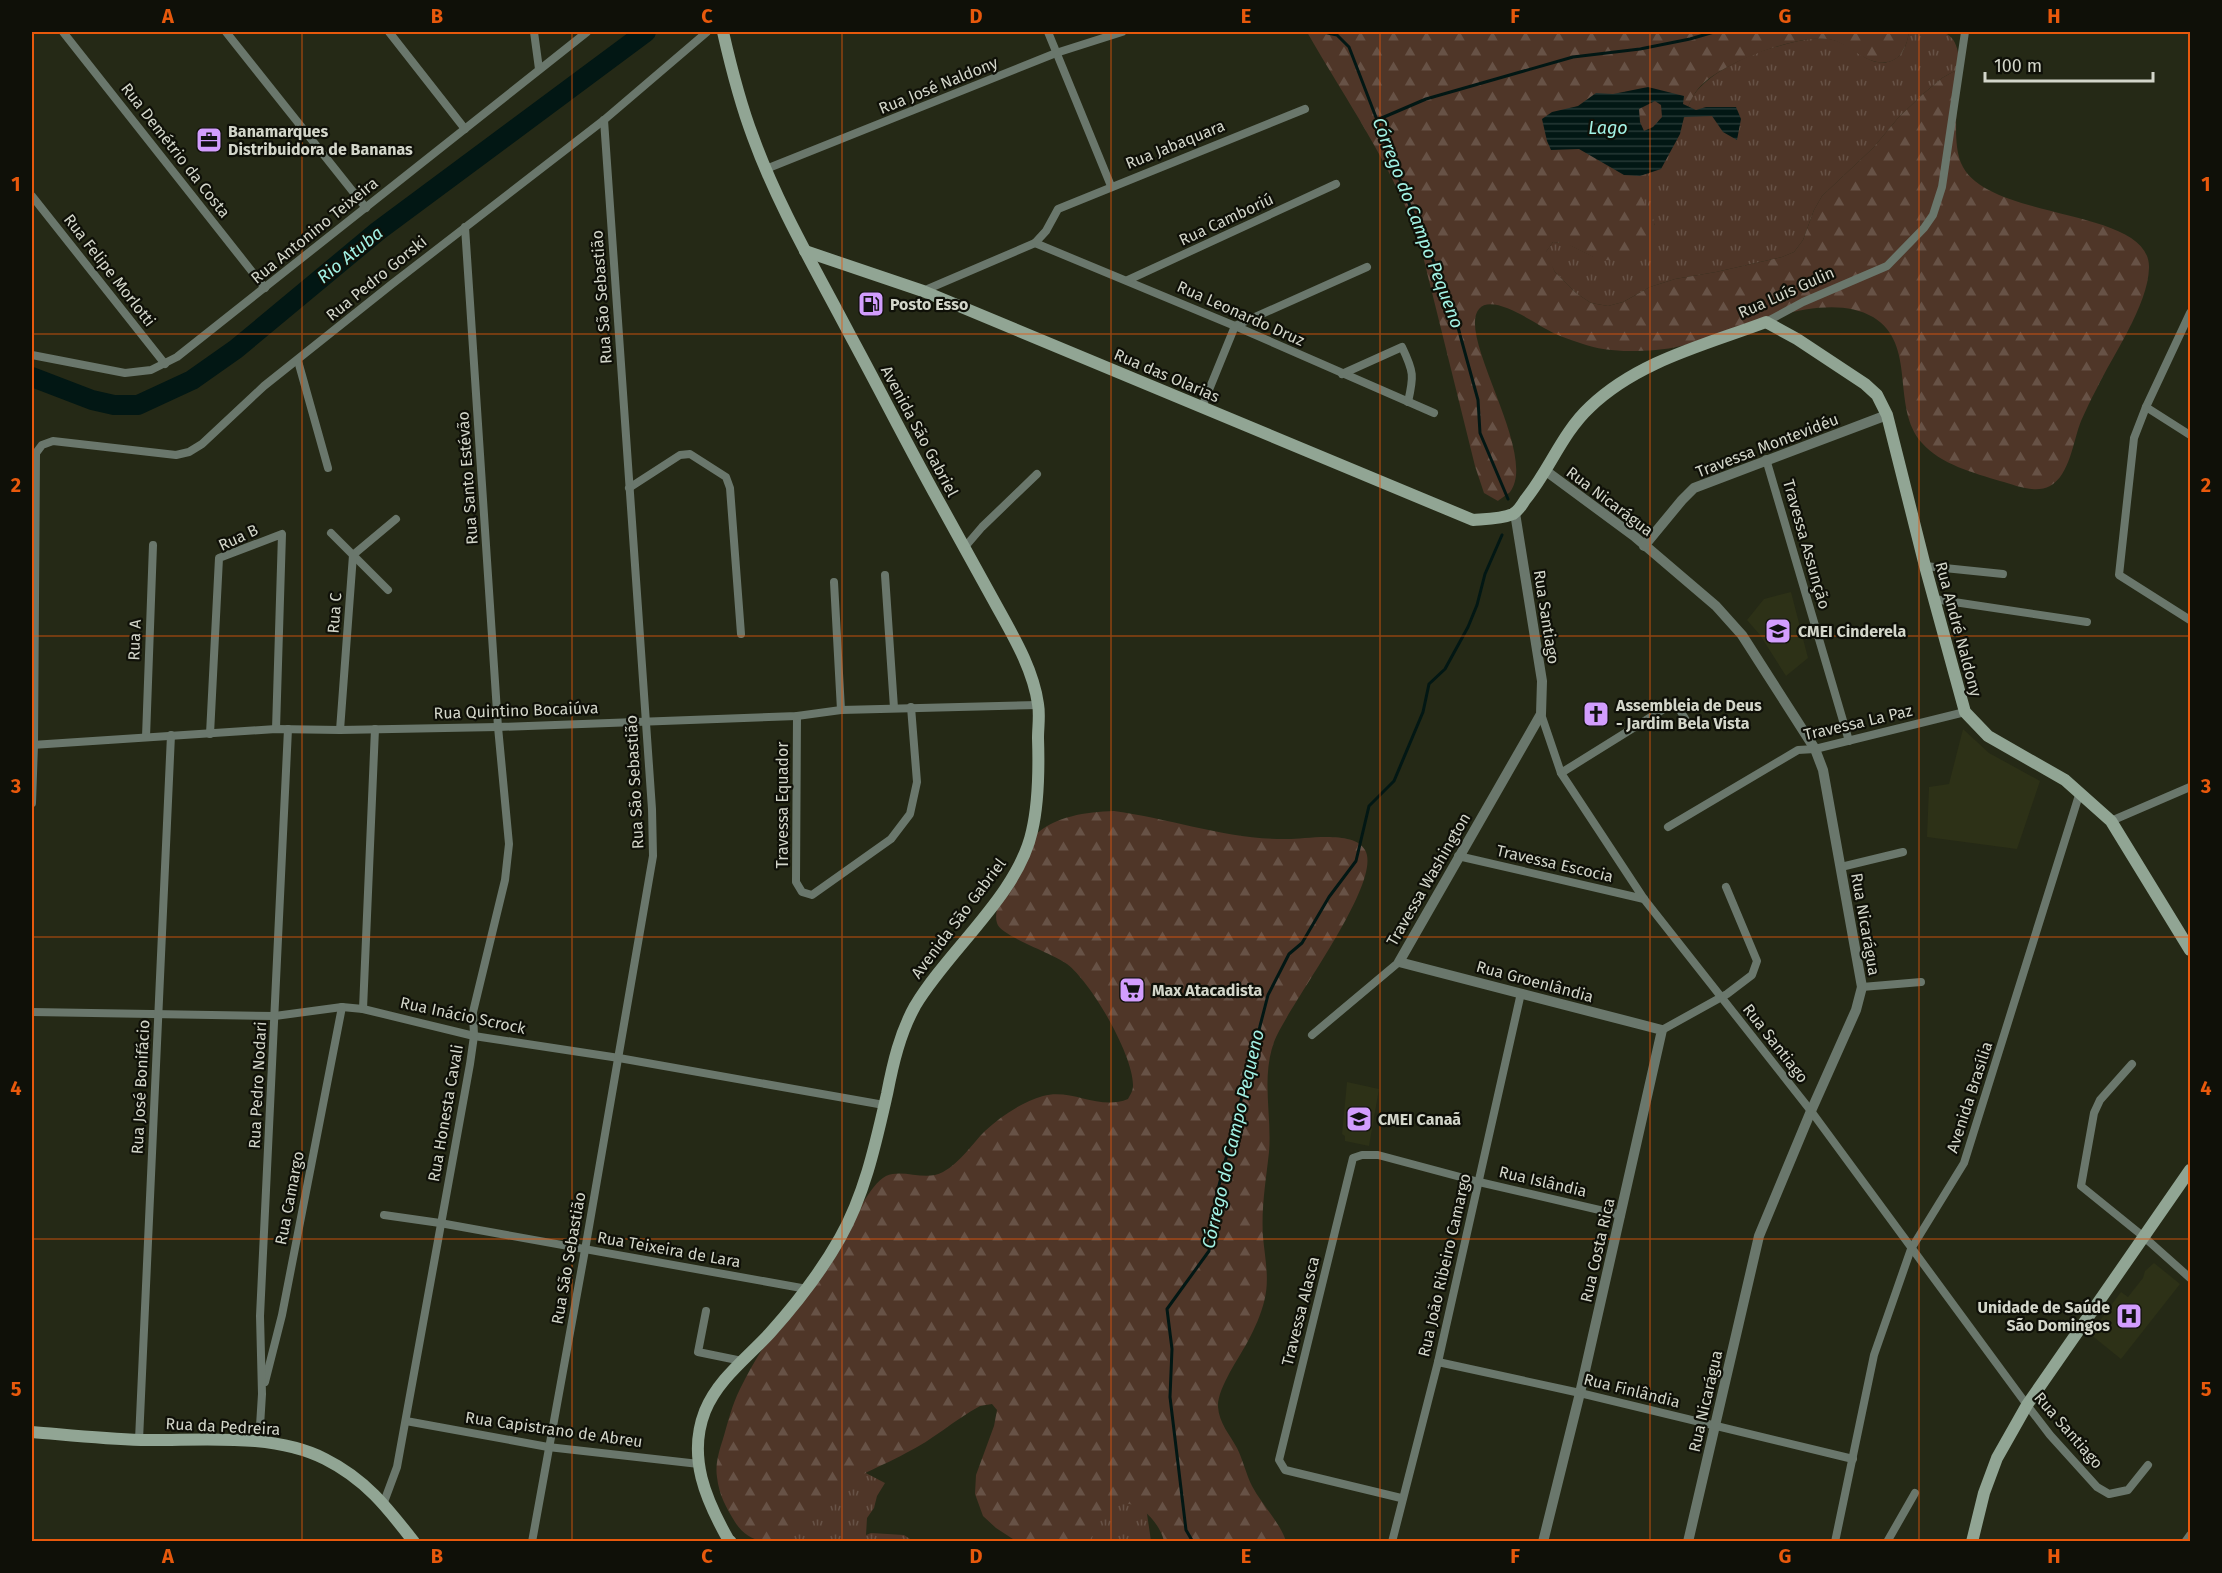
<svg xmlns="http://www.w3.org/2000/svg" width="2222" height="1573" font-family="'Fira Sans',sans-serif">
	<defs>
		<pattern id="grass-tufts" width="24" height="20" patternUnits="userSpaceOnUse" patternTransform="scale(1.5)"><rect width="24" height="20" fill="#4f3628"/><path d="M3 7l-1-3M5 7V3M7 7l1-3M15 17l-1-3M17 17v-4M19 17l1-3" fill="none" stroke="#675246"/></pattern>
		<pattern id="forest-firs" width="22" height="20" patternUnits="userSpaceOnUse" patternTransform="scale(1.5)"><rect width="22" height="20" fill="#4f3628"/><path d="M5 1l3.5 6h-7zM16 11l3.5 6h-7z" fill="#675246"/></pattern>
		<pattern id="water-rules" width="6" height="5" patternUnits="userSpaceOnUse" patternTransform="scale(1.5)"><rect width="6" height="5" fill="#021714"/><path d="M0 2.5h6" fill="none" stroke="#263835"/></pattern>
	</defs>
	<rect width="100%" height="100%" fill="#252916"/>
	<g fill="#2d3117">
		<polygon points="1791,592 1808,658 1786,676 1760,635 1747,620 1764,599"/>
		<polygon points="1963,729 1989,753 2040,781 2017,849 1927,837 1929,787 1949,784"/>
		<polygon points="1347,1082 1379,1089 1369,1146 1345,1141 1345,1136 1342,1134"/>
		<polygon points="2154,1263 2180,1284 2121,1359 2090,1334 2121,1292 2128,1297 2143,1278 2145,1271"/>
	</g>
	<g fill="url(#grass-tufts)">
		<path d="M 1909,32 C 1945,32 1957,26 1960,68 L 1942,78 L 1923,94 L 1898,118 L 1873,148 L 1822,196 L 1814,210 L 1803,240 L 1794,252 L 1782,257 L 1716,272 L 1675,279 L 1650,287 L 1623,302 L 1608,306 L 1591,303 L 1576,293 L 1555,272 L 1545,253 L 1553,242 L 1566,243 L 1594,257 L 1655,225 C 1651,217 1642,205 1641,196 C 1639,177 1662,160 1671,146 C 1681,132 1684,115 1691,100 C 1703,75 1749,54 1775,47 C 1791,43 1812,36 1829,39 C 1852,42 1871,73 1895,59 C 1905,53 1907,42 1909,32 Z"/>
		<polygon points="860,1470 885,1483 877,1496 874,1508 867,1518 866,1535 871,1533 904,1535 913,1541 764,1542"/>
		<polygon points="1142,1480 1151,1541 1029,1542"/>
	</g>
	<g fill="url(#forest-firs)">
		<path d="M 1307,32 L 1909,32 C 1907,45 1902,60 1887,62 C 1865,66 1849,42 1828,39 C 1797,34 1718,64 1698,89 C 1685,105 1683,129 1671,147 C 1663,158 1648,170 1644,183 C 1637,206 1653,208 1655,226 C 1656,230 1654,235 1654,239 C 1637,255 1616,266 1593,257 C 1579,250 1569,243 1553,242 L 1546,252 L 1555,272 L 1576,293 L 1591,303 L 1608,306 L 1623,302 L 1650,287 L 1675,279 L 1716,272 L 1782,257 L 1794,252 L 1803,240 L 1814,210 L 1822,196 L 1873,148 L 1898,118 L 1923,94 L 1942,78 L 1960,68 C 1959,95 1951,138 1961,163 C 1985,222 2151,206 2149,268 C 2148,305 2113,355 2097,388 C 2091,399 2086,410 2081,421 C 2073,441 2070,475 2050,486 C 2035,494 2015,485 2000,481 C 1974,473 1940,464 1922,443 C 1890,407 1918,344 1873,317 C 1822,287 1733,334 1681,346 C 1665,350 1647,351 1630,351 C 1614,351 1596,349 1580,343 C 1568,339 1556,335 1546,329 C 1533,322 1492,293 1479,309 C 1456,336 1539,454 1510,492 C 1509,493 1499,500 1498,501 L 1484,493 L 1475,466 L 1419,240 C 1392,165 1346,100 1307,32 Z"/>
		<path d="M 1114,811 C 1173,819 1228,840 1288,839 C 1306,839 1354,830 1365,850 C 1384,882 1288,1005 1274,1042 C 1261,1078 1272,1115 1269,1152 C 1266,1180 1261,1208 1263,1237 C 1265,1259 1270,1280 1264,1302 C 1261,1314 1255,1328 1249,1339 C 1240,1357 1217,1388 1218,1407 C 1219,1423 1230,1435 1237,1448 C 1243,1460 1246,1474 1252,1486 C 1262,1505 1279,1521 1286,1541 L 1164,1541 C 1159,1520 1131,1490 1109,1510 C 1100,1518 1096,1531 1089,1541 L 1016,1541 L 996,1528 L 983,1516 L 975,1494 L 976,1475 L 994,1426 L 997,1410 L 992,1404 L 980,1406 C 954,1420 933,1440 906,1453 C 877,1469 847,1478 823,1502 C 811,1512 796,1537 781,1541 C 763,1546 744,1537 735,1522 C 726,1507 719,1495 717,1477 C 715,1465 719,1451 723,1439 C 728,1422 732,1405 740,1389 C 765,1337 809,1282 843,1235 C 855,1220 869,1185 886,1176 C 903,1168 925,1182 943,1172 C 961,1162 971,1145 985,1131 C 1001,1116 1022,1102 1043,1096 C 1072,1088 1099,1111 1128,1099 C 1130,1095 1133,1091 1133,1086 C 1134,1056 1091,982 1067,964 C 1053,953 1000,936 997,923 C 993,910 1003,896 1009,885 C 1015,872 1024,846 1034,836 C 1055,816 1086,812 1114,811 Z"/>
	</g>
	<path fill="url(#water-rules)" fill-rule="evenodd" d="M 1648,87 L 1684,96 L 1683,104 L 1696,110 L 1706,107 L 1736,107 L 1741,119 L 1737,140 L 1723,132 L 1712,116 L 1684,117 L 1680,134 L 1661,169 L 1640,176 L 1624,175 L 1579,149 L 1551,150 L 1547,141 L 1542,119 L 1552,112 L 1578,106 L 1596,93 L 1613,94 ZM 1655,101 L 1661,105 L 1662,117 L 1653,127 L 1644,131 L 1640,122 L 1639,109 Z"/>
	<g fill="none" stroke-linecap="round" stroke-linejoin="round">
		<g stroke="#021714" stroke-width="3">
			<polyline points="1323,32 1337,35 1349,47 1410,206 1451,302 1478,400 1480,433 1508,499"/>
			<polyline points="2190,83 2190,85"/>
			<polyline points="1377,120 1426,99 1573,57 1640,49 1690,39 1714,32"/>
			<polyline points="1193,1542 1186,1530 1170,1397 1172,1349 1167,1309 1209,1251 1217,1193 1268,995 1289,954 1302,943 1329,897 1356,861 1369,806 1394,781 1423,712 1429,684 1445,669 1468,627 1477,605 1485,574 1502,535"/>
		</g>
		<polyline stroke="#021714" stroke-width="20" points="32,377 92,400 114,405 138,405 192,380 236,349 378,231 646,32"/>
		<g stroke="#6a776c" stroke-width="8">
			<polyline points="63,32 265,288"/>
			<polyline points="226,32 366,208"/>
			<polyline points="389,32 465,129"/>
			<polyline points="534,32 539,69"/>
			<polyline points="1048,32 1111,186"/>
			<polyline points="766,169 1056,53 1122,32"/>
			<polyline points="32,196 165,364"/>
			<polyline points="1035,243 1235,326 1434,413"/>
			<polyline points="1128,280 1336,184"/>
			<polyline points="923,291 1035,243 1046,231 1058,209 1305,109"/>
			<polyline points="2190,313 2146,407 2134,438 2119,575 2190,620"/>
			<polyline points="1766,322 1803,302 1887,266 1924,228 1933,215 1942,187 1965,32"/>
			<polyline points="32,355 125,373 151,370 177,357 587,32"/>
			<polyline points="298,361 328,468"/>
			<path d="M 1342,374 L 1402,347 C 1414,372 1414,376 1408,402"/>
			<polyline points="1202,407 1235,326 1367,267"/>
			<polyline points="2146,407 2190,435"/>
			<polyline points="1766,459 1849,741"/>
			<polyline points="629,488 680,455 690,454 726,477 730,488 741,634"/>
			<polyline points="331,533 388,590"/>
			<polyline points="964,548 982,527 1037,474"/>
			<polyline points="1925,566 2003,574"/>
			<polyline points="885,575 894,708"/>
			<polyline points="834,582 841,710"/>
			<polyline points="1934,599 2087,622"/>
			<polyline points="1541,714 1561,773 1644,899 1811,1111 2027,1405 2050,1435 2097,1487 2109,1494 2128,1490 2148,1465"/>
			<polyline points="797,716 796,882 802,892 812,895 891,839 910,814 917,782 911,707"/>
			<polyline points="340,730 353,555 396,519"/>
			<polyline points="210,734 219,558 282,534 276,729"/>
			<polyline points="146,737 153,545"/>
			<polyline points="32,745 276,729 340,730 498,727 797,716 841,710 1038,705"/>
			<polyline points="1561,773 1675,702 1689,725"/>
			<polyline points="32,803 34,745 36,453 42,445 53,441 176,455 189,452 202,444 264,386 392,284 604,120 707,32"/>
			<polyline points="2111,821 2190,787"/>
			<polyline points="1668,827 1798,750 1815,749 1965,712"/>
			<polyline points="1458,856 1644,899"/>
			<polyline points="1841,867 1903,852"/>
			<polyline points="1862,987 1921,982"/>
			<polyline points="363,1009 375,729"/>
			<polyline points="32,1012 275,1016 342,1007 363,1009 474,1036 619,1058 884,1105"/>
			<polyline points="1662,1030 1727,994 1752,975 1757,961 1726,887"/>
			<polyline points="1312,1035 1399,962"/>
			<polyline points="2132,1064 2100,1100 2094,1113 2081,1186 2144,1237 2190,1278"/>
			<polyline points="384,1215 440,1223 807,1289"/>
			<polyline points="706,1311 698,1352 742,1361"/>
			<polyline points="1438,1362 1580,1393 1853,1459"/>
			<polyline points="265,1382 282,1315 342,1007"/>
			<polyline points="406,1421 548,1447 699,1464"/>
			<polyline points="139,1440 171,735"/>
			<polyline points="259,1442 262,1394 260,1316 288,729"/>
			<polyline points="1401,1498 1285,1470 1279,1460 1353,1158 1362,1155 1378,1155 1479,1182 1621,1215"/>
			<polyline points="384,1502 397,1467 470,1064 474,1036 473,1012 505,880 509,844 498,727 465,227"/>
			<polyline points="532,1542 585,1250 653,856 652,809 604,120"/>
			<polyline points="1392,1542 1438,1362 1521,993"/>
			<polyline points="1835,1542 1874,1355 1911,1249 1964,1163 2080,792"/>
			<polyline points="1887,1542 1915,1493"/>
			<polyline points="2185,1542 2190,1535"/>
		</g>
		<g stroke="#6a776c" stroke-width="10">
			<polyline points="1546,471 1634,536 1716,606 1742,635 1815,749 1823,770 1862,987 1856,1010 1811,1111 1759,1236 1688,1542"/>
			<polyline points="1515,513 1542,681 1541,714 1399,962 1662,1030 1580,1393 1543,1542"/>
			<polyline points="1644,546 1682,500 1694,488 1887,415"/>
		</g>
		<g stroke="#91a594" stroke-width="12">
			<path d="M 723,32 C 731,67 740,103 753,137 C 778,206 816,270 850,335 C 881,392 910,450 942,507 C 960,539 977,571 995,603 C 1012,634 1033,668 1038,704 C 1040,715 1038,727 1038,738 C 1039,768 1039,801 1032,831 C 1018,895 949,949 915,1006 C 900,1033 893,1063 887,1094 C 876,1142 865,1194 840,1238 C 821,1272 796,1304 770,1333 C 747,1358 718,1379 705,1411 C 687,1457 706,1500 728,1539 L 731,1542"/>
			<path d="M 805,251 L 923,291 L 1473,520 C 1486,519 1501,519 1513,514 C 1518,511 1522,505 1525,500 C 1549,471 1562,433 1590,407 C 1638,361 1705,345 1766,322 L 1797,339 L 1865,384 L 1877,395 L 1887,415 L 1925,566 L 1965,712 L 1988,736 L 2065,780 L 2111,821 L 2190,950"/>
			<path d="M 32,1432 C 68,1435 104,1439 141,1440 C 199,1441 272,1432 325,1459 C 365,1479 387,1507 414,1542"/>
			<polyline points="1972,1542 1984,1493 1997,1458 2027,1405 2190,1170"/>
		</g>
	</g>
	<path fill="none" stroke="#e8590c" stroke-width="1.5" stroke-opacity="0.55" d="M 302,32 L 302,1542M 572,32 L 572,1542M 842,32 L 842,1542M 1111,32 L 1111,1542M 1380,32 L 1380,1542M 1650,32 L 1650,1542M 1919,32 L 1919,1542M 32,334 L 2190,334M 32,636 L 2190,636M 32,937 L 2190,937M 32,1239 L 2190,1239"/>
	<defs>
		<g id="office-square" transform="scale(1.35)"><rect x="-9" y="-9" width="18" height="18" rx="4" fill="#d29dfd" stroke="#0f1008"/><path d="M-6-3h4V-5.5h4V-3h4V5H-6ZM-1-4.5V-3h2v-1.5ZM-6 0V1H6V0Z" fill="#111"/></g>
		<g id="fuel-square" transform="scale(1.35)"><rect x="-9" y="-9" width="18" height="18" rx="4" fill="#d29dfd" stroke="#0f1008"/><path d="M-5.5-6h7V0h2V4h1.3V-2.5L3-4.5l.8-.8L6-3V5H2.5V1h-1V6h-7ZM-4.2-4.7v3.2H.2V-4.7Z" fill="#111"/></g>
		<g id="school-square" transform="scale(1.35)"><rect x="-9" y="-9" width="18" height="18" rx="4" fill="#d29dfd" stroke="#0f1008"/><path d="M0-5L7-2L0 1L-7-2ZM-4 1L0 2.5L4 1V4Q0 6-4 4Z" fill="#111"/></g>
		<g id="church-square" transform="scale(1.35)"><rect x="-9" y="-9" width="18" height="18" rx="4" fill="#d29dfd" stroke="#0f1008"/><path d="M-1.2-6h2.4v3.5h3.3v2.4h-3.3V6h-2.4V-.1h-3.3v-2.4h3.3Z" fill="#111"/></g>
		<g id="supermarket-square" transform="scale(1.35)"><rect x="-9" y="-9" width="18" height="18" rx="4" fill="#d29dfd" stroke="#0f1008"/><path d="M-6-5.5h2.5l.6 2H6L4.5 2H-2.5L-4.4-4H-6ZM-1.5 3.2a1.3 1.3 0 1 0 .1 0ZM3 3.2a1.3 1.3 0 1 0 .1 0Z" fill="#111"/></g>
		<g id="hospital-square" transform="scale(1.35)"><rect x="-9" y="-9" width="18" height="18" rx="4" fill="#d29dfd" stroke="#0f1008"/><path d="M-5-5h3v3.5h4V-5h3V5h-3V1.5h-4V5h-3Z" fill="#111"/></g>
	</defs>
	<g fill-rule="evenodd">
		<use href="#office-square" x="209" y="140"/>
		<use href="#fuel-square" x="871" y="304"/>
		<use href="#school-square" x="1778" y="631"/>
		<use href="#church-square" x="1596" y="714"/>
		<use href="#supermarket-square" x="1132" y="990"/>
		<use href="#school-square" x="1359" y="1119"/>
		<use href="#hospital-square" x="2129" y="1316"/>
	</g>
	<g text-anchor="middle" stroke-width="4.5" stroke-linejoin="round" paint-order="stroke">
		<g font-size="16" fill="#d3d6ca" stroke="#0f1008">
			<text transform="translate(938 85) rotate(-22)" y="6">Rua José Naldony</text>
			<text transform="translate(1175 144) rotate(-22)" y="6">Rua Jabaquara</text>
			<text transform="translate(176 150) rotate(52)" y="6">Rua Demétrio da Costa</text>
			<text transform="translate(1226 219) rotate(-25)" y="6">Rua Camboriú</text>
			<text transform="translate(314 230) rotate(-39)" y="6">Rua Antonino Teixeira</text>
			<text transform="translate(110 270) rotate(52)" y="6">Rua Felipe Morlotti</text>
			<text transform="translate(376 278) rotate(-39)" y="6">Rua Pedro Gorski</text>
			<text transform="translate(1786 292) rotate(-24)" y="6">Rua Luís Gulin</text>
			<text transform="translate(601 297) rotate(-94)" y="6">Rua São Sebastião</text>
			<text transform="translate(1241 313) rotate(24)" y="6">Rua Leonardo Druz</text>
			<text transform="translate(1167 375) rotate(23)" y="6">Rua das Olarias</text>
			<text transform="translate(920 431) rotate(62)" y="6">Avenida São Gabriel</text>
			<text transform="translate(1767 445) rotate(-21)" y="6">Travessa Montevidéu</text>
			<text transform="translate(467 478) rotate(-94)" y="6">Rua Santo Estévão</text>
			<text transform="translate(1610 501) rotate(37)" y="6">Rua Nicarágua</text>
			<text transform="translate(238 537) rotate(-25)" y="6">Rua B</text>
			<text transform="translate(1807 544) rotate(74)" y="6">Travessa Assunção</text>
			<text transform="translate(334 613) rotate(-86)" y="6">Rua C</text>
			<text transform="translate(1547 617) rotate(81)" y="6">Rua Santiago</text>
			<text transform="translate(1959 629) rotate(75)" y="6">Rua André Naldony</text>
			<text transform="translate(134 640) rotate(-88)" y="6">Rua A</text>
			<text transform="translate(516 710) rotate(-2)" y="6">Rua Quintino Bocaiúva</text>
			<text transform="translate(1858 722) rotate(-13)" y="6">Travessa La Paz</text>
			<text transform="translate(634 782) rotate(-93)" y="6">Rua São Sebastião</text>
			<text transform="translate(782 805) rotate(-90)" y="6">Travessa Equador</text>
			<text transform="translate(1555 863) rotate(13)" y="6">Travessa Escocia</text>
			<text transform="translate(1428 879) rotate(-60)" y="6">Travessa Washington</text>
			<text transform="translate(958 918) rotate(-53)" y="6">Avenida São Gabriel</text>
			<text transform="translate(1866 924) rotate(80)" y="6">Rua Nicarágua</text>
			<text transform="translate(1535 981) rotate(15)" y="6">Rua Groenlândia</text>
			<text transform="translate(463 1015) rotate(12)" y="6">Rua Inácio Scrock</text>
			<text transform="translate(1776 1043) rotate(52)" y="6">Rua Santiago</text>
			<text transform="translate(257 1085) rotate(-87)" y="6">Rua Pedro Nodari</text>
			<text transform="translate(140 1087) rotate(-87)" y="6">Rua José Bonifácio</text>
			<text transform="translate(1969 1097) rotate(-72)" y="6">Avenida Brasília</text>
			<text transform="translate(445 1113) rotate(-80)" y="6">Rua Honesta Cavali</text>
			<text transform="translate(1543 1181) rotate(13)" y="6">Rua Islândia</text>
			<text transform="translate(289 1198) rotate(-79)" y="6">Rua Camargo</text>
			<text transform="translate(669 1249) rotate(10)" y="6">Rua Teixeira de Lara</text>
			<text transform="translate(1597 1250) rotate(-77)" y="6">Rua Costa Rica</text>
			<text transform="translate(568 1258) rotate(-80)" y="6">Rua São Sebastião</text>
			<text transform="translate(1444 1265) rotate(-77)" y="6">Rua João Ribeiro Camargo</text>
			<text transform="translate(1300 1311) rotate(-76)" y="6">Travessa Alasca</text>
			<text transform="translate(1632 1390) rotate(14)" y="6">Rua Finlândia</text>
			<text transform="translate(1705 1401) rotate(-77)" y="6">Rua Nicarágua</text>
			<text transform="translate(223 1426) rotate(3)" y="6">Rua da Pedreira</text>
			<text transform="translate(554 1429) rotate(8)" y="6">Rua Capistrano de Abreu</text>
			<text transform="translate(2069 1430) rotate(49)" y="6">Rua Santiago</text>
		</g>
		<g font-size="16" font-weight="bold" fill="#d3d6ca" stroke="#0f1008" text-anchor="start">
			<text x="228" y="137">Banamarques<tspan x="228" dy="18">Distribuidora de Bananas</tspan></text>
			<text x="890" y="310">Posto Esso</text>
			<text x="1798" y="637">CMEI Cinderela</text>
			<text x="1616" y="711">Assembleia de Deus<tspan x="1616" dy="18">- Jardim Bela Vista</tspan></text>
			<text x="1152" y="996">Max Atacadista</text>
			<text x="1378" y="1125">CMEI Canaã</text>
			<text x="2110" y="1313" text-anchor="end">Unidade de Saúde<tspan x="2110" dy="18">São Domingos</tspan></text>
		</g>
		<g font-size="18" font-style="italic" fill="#a2f2e5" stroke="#0f1008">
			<text x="1608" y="134">Lago</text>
			<text transform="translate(1418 223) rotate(69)" y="6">Córrego do Campo Pequeno</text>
			<text transform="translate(350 255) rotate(-39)" y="6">Rio Atuba</text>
			<text transform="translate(1233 1139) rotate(-77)" y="6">Córrego do Campo Pequeno</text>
		</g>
	</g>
	<rect width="2222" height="1573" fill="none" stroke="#0f1008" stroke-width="66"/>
	<path d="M1985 72v9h168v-9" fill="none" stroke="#d3d6ca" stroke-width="3"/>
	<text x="1994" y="72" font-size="18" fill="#d3d6ca" stroke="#0f1008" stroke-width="4.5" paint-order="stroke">100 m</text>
	<rect x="33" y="33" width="2156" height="1507" fill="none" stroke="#e8590c" stroke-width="2"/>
	<g font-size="20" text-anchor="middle" font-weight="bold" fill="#e8590c">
		<text x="168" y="23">A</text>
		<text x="437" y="23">B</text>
		<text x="707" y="23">C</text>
		<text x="976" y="23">D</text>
		<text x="1246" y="23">E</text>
		<text x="1515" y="23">F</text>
		<text x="1785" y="23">G</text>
		<text x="2054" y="23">H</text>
		<text x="16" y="191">1</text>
		<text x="2206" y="191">1</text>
		<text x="16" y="492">2</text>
		<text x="2206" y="492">2</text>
		<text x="16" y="793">3</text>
		<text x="2206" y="793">3</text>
		<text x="16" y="1095">4</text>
		<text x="2206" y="1095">4</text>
		<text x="16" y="1396">5</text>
		<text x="2206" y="1396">5</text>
		<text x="168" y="1563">A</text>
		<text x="437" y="1563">B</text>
		<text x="707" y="1563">C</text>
		<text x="976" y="1563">D</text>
		<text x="1246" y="1563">E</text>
		<text x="1515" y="1563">F</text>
		<text x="1785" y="1563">G</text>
		<text x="2054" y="1563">H</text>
	</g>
</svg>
